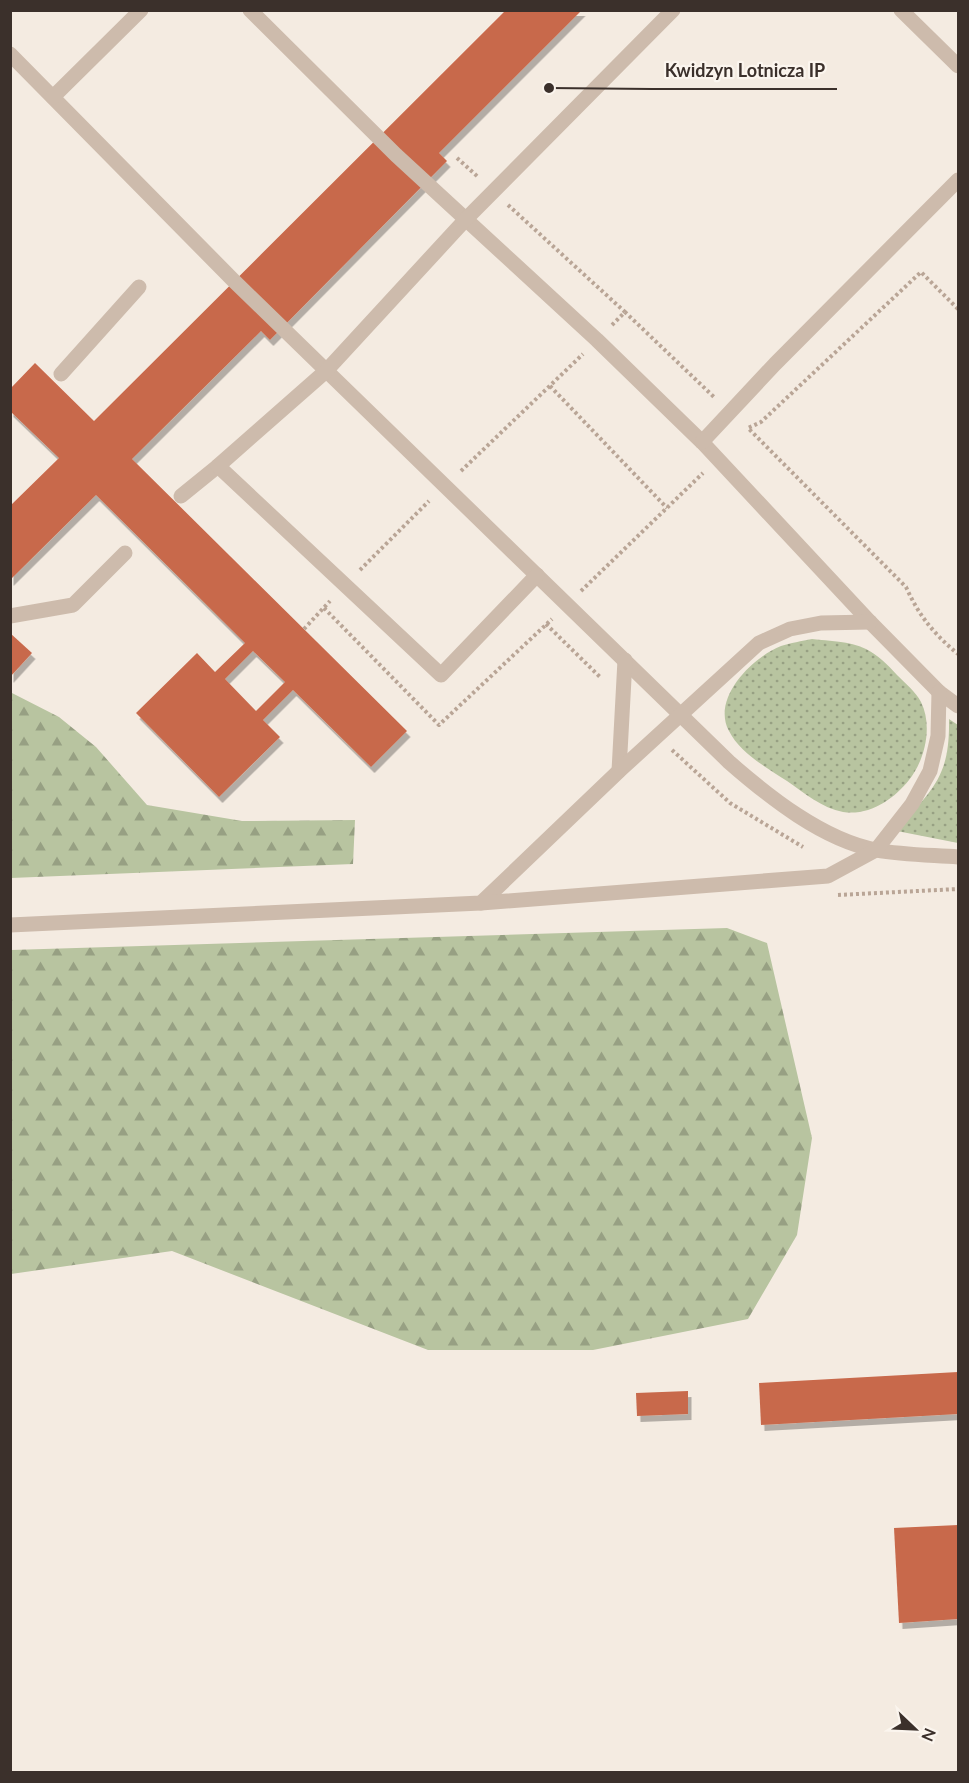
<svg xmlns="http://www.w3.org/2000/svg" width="969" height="1783" font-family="Lato,sans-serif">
	<defs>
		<pattern id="grass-dots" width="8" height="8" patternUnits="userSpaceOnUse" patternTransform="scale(1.5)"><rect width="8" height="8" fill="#b8c4a0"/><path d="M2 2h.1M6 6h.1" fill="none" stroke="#97a083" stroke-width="1.8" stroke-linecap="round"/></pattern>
		<pattern id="forest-firs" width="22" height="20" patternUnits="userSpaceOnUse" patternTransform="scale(1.5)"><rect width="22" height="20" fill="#b8c4a0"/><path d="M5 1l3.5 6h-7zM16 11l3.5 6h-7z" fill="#97a083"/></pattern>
		<filter id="shadow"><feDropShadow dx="3.5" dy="6" stdDeviation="0" flood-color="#0004"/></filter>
	</defs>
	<rect width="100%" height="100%" fill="#f4ebe1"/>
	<g fill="url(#grass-dots)">
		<path d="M 812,639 C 829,641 849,641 866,649 C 878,655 888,665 897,675 C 905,683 916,692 921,702 C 933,726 925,760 909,780 C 894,799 870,816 843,812 C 822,808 804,793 787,781 C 767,768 740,753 729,731 C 711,698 753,657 781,646 C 790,643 802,641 812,639 Z"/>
		<path d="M 949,719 L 958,725 L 958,843 L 897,831 C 932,788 950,779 949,719 Z"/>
	</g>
	<g fill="url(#forest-firs)">
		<polygon points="10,692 59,717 96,747 147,805 242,821 355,820 353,864 11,878"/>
		<polygon points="727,928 767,943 812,1138 797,1235 748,1319 593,1350 428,1350 172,1251 11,1274 11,950"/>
	</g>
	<g fill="#c8694b" fill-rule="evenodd" filter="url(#shadow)">
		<path d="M 506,10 L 582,10 L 439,153 L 447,161 L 270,340 L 261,331 L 132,459 L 407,731 L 371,767 L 293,690 L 263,720 L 280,737 L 219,797 L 136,713 L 197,653 L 215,672 L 245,643 L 96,495 L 10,580 L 10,506 L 59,458 L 10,411 L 10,389 L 35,363 L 94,421 ZM 253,651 L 285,682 L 256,711 L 225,679 Z"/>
		<polygon points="10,633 32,653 10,677"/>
		<polygon points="958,1372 958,1414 761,1425 759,1383"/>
		<polygon points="688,1391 688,1414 637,1416 636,1393"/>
		<polygon points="958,1525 958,1619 899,1623 894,1528"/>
	</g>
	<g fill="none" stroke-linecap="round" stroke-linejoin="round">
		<g stroke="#b9a596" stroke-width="4" stroke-dasharray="3 3" stroke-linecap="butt">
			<polyline points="457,158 478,177"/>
			<polyline points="508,205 625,312"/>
			<path d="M 958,309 L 921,272 L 761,422 L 748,428 L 906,587 C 919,616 934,634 958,654"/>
			<polyline points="612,325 625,312 715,398"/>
			<polyline points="550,386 667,508"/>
			<polyline points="461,471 583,354"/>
			<polyline points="360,570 429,501"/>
			<polyline points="581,591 703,473"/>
			<polyline points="324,608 439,725 552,619"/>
			<polyline points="546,624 601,678"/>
			<polyline points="304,629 330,601"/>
			<polyline points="672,750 730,803 803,847"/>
			<polyline points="838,895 958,889"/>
		</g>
		<g stroke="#cdbbac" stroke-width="15">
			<polyline points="250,10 396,155 597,340 702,442 870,622 939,692 958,706"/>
			<polyline points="901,10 958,66"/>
			<path d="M 10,54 L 233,280 L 729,762 C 769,797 823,840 876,850 C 903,855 931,855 958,857"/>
			<polyline points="53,97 141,10"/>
			<polyline points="61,374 139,287"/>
			<polyline points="702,442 775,364 958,180"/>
			<polyline points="181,496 218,466"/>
			<polyline points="537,575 441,675 218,466 326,371 466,219 673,10"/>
			<polyline points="10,616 73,605 125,553"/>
			<polyline points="619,771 625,660"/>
			<polyline points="481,903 619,771 759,643 790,629 821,623 870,622"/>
			<polyline points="10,925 481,903 828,876 876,850 912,804 930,771 938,736 939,692"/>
		</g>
	</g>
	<path fill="none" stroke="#3b302b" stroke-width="2" d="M549 88L652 89H837"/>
	<circle fill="#3b302b" stroke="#fbf5ee" stroke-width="2" cx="549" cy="88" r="6"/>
	<g font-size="18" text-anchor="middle" font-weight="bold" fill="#3b302b" stroke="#fbf5ee" stroke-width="4.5" stroke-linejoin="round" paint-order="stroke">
		<text x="745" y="77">Kwidzyn Lotnicza IP</text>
	</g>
	<rect width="969" height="1783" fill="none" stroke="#3b302b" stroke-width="24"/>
	<g transform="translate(915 1729) rotate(113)" stroke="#fbf5ee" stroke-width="4.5" paint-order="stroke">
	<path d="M0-4.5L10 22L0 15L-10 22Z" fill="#3b302b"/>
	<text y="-9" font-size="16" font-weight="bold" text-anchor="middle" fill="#3b302b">N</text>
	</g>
</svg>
